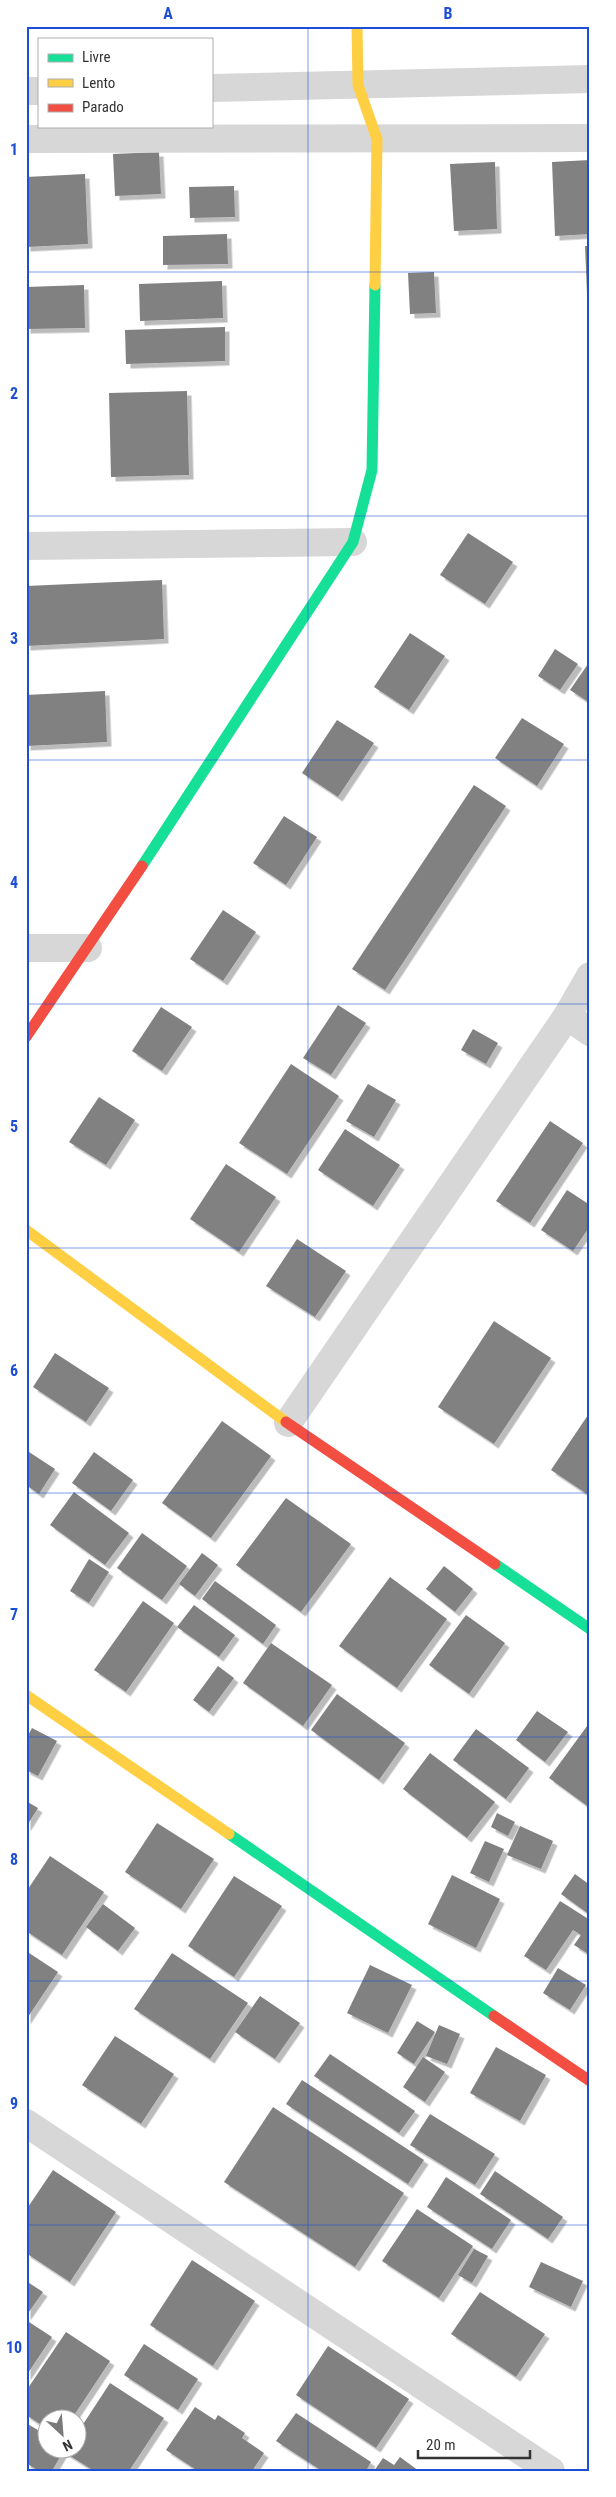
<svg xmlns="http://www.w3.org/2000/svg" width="616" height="2497" font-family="'Roboto Condensed',sans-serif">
	<defs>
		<filter id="shadow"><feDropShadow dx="4.5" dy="4.5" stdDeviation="0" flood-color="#0004"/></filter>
	</defs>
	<rect width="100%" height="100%" fill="#fff"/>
	<g fill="#818181" filter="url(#shadow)">
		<polygon points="159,152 161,194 115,196 113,154"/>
		<polygon points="590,160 590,234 555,236 552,162"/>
		<polygon points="495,162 497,229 454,231 450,164"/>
		<polygon points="85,174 88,244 26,247 26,177"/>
		<polygon points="234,186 235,217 190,218 189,187"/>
		<polygon points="227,234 228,264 163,265 163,236"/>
		<polygon points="585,246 590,246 590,318 588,318"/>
		<polygon points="434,272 436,313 410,314 408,273"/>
		<polygon points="222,281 223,318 140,321 139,284"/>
		<polygon points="84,285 85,328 26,329 26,287"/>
		<polygon points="225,327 225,361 126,364 125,330"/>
		<polygon points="187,391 189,475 111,477 109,393"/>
		<polygon points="468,533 513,562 485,604 440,575"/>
		<polygon points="162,580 164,639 26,646 26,586"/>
		<polygon points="410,633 445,656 409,710 374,687"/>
		<polygon points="555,649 578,664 560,690 538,676"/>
		<polygon points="590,661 590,703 570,690"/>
		<polygon points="105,691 107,742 26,746 26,695"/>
		<polygon points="522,718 564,744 537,786 495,758"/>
		<polygon points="337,720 374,743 338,797 302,773"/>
		<polygon points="474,785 506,806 385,990 352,969"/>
		<polygon points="284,816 317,837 286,885 253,863"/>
		<polygon points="223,910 256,932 223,981 190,959"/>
		<polygon points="338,1005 366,1023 331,1075 303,1058"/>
		<polygon points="161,1007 192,1027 162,1071 132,1051"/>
		<polygon points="473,1029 498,1043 486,1064 461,1050"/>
		<polygon points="291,1064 339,1096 287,1174 239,1143"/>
		<polygon points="368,1084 396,1100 374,1137 346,1121"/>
		<polygon points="99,1097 135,1120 106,1165 69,1142"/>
		<polygon points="550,1121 583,1143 530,1223 496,1201"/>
		<polygon points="345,1129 400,1165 373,1206 318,1170"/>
		<polygon points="226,1164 276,1197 239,1252 190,1219"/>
		<polygon points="567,1190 590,1205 590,1226 573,1251 541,1230"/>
		<polygon points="297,1239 346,1271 315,1317 266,1286"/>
		<polygon points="494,1321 551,1358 494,1444 438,1407"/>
		<polygon points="55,1353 109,1388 86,1422 33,1387"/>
		<polygon points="590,1412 590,1496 551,1470"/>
		<polygon points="222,1421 271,1456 211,1538 162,1503"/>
		<polygon points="26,1450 55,1469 39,1494 26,1485"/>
		<polygon points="94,1452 133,1480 111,1511 72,1483"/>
		<polygon points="74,1492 129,1533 105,1565 50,1525"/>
		<polygon points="286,1498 351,1544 301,1612 236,1565"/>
		<polygon points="142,1533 187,1566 162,1600 117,1568"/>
		<polygon points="202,1553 218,1565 195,1596 179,1584"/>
		<polygon points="89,1559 109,1572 89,1603 70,1591"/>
		<polygon points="444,1566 473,1589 455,1612 426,1589"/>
		<polygon points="390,1577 447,1619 397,1688 339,1646"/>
		<polygon points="215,1581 276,1625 263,1644 202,1599"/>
		<polygon points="143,1601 174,1623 126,1692 94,1670"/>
		<polygon points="194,1605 235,1635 219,1657 177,1627"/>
		<polygon points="466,1615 505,1643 469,1694 429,1665"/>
		<polygon points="271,1643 332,1685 303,1726 243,1683"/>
		<polygon points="218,1666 234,1678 209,1712 193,1700"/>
		<polygon points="337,1694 405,1743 379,1780 311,1730"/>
		<polygon points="537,1711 568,1732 545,1762 516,1740"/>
		<polygon points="590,1722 590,1808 549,1778"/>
		<polygon points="32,1728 57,1741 38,1776 26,1770 26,1739"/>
		<polygon points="476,1729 529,1768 506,1799 453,1760"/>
		<polygon points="430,1753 495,1802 467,1838 403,1789"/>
		<polygon points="26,1801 38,1808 26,1827"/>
		<polygon points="497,1813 515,1822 508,1836 491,1827"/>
		<polygon points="157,1823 214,1859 181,1909 125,1872"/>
		<polygon points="520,1826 553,1841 541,1869 507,1855"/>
		<polygon points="485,1841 504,1849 489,1882 470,1873"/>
		<polygon points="50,1856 104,1892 62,1955 26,1931 26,1892"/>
		<polygon points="575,1874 590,1885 590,1915 561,1894"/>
		<polygon points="452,1875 500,1899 476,1948 428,1924"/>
		<polygon points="234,1876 282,1906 234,1977 188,1946"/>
		<polygon points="560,1901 590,1920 590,1955 574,1945 581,1935 573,1930 546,1970 524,1956"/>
		<polygon points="103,1904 135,1928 118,1951 86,1927"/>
		<polygon points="26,1951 58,1972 26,2020"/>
		<polygon points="172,1953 248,2003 210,2059 134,2009"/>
		<polygon points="370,1965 412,1985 388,2033 347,2013"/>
		<polygon points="558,1968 586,1985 570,2010 543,1993"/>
		<polygon points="260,1996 300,2023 275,2059 235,2032"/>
		<polygon points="417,2021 435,2032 414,2064 397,2053"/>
		<polygon points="439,2025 460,2034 447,2064 426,2056"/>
		<polygon points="115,2036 174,2074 141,2124 82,2085"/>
		<polygon points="496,2047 546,2075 520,2121 470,2093"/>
		<polygon points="330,2054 415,2111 399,2133 314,2076"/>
		<polygon points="423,2057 445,2072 425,2102 403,2087"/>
		<polygon points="302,2080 424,2160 408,2184 286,2104"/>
		<polygon points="273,2107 404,2193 355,2267 224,2182"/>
		<polygon points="430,2114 495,2154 475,2185 410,2145"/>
		<polygon points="53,2170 116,2212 70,2282 26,2253 26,2210"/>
		<polygon points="495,2171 563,2217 548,2239 480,2194"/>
		<polygon points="446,2177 511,2220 492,2249 427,2207"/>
		<polygon points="417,2209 473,2246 439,2298 382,2261"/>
		<polygon points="474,2249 488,2256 472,2283 458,2275"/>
		<polygon points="192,2260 255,2301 213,2366 150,2325"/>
		<polygon points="541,2262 583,2281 571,2307 529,2287"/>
		<polygon points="26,2281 43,2292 26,2316"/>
		<polygon points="480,2292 545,2334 516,2377 451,2334"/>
		<polygon points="26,2320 52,2337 26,2376"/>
		<polygon points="66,2332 110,2361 71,2420 48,2420 48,2429 26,2415 26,2391"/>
		<polygon points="144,2344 198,2379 178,2410 124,2375"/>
		<polygon points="328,2346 409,2399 376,2448 296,2395"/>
		<polygon points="110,2383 164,2418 129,2471 94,2471 64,2452 66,2450 78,2450 78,2432"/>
		<polygon points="195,2407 215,2420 218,2415 245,2433 242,2438 264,2453 252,2471 198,2471 166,2450"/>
		<polygon points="296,2413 371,2462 366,2471 322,2471 276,2441"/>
		<polygon points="26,2423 48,2436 48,2450 64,2450 52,2471 39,2471 26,2463"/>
		<polygon points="400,2457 419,2471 374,2471 383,2458 394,2465"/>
	</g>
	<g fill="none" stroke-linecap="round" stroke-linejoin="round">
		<g stroke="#d7d7d7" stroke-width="28">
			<polyline points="211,88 590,79"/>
			<polyline points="26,91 39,91"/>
			<polyline points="26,139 590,138"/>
			<polyline points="26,546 353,542"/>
			<polyline points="26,948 88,948"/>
			<polyline points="567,1016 590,1032"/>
			<polyline points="288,1423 567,1016 590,976"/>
			<polyline points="26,2123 551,2471"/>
		</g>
		<g stroke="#16e098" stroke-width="11">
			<polyline points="142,866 353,542 372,470 375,285"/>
			<polyline points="495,1564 590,1629"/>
			<polyline points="229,1834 494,2016"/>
		</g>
		<g stroke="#ffcf43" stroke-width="11">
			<polyline points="357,26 358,85 377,139 375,285"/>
			<polyline points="26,1230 286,1422"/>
			<polyline points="26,1695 229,1834"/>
		</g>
		<g stroke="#f24e42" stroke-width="11">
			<polyline points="26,1037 142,866"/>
			<polyline points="286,1422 495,1564"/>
			<polyline points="494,2016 590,2081"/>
		</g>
	</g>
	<path fill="none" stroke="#1d4ed8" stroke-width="1" stroke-opacity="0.55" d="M 308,26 L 308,2471M 26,272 L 590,272M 26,516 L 590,516M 26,760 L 590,760M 26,1004 L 590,1004M 26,1248 L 590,1248M 26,1493 L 590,1493M 26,1737 L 590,1737M 26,1981 L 590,1981M 26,2225 L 590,2225"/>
	<rect width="616" height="2497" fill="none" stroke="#ffffff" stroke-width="55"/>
	<rect x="38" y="38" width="175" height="90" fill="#ffffff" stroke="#adadad"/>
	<rect x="48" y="54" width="25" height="8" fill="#16e098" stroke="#adadad"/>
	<text x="82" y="62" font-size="15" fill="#333333">Livre</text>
	<rect x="48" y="79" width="25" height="8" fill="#ffcf43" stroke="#adadad"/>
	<text x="82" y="88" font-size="15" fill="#333333">Lento</text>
	<rect x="48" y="104" width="25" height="8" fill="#f24e42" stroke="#adadad"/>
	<text x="82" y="112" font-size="15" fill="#333333">Parado</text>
	<g transform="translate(62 2434) rotate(154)"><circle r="24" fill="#ffffff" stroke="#adadad"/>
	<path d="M0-4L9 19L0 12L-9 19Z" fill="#7a7a7a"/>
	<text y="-8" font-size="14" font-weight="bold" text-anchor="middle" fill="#333333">N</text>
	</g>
	<path d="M418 2450v8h112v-8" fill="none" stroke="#333333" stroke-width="2.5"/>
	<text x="426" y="2450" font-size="15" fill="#333333" stroke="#ffffff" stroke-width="4" paint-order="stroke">20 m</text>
	<rect x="28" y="28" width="560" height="2442" fill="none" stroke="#1d4ed8" stroke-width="2"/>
	<g font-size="16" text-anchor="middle" font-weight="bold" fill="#1d4ed8">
		<text x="168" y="19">A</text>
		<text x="448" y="19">B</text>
		<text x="14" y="155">1</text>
		<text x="14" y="399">2</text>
		<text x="14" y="644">3</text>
		<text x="14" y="888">4</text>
		<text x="14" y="1132">5</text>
		<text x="14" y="1376">6</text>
		<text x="14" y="1620">7</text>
		<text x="14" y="1865">8</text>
		<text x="14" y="2109">9</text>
		<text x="14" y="2353">10</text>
	</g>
</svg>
